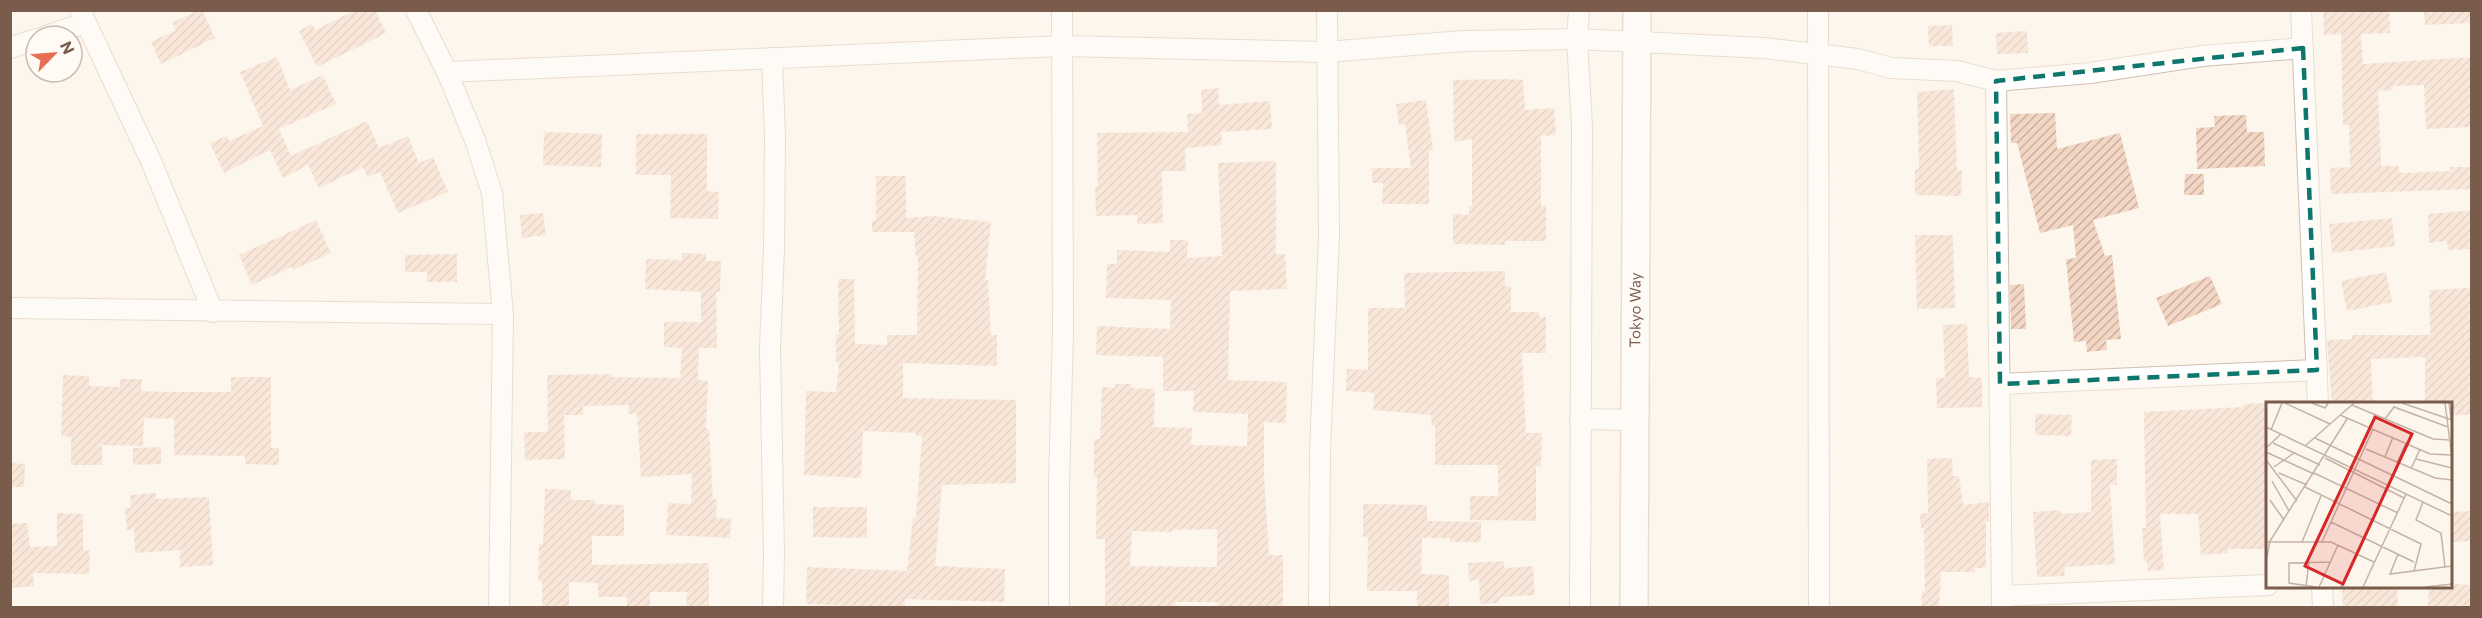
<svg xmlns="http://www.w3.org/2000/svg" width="2482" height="618" font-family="Commissioner,sans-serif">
	<defs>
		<pattern id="building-hatch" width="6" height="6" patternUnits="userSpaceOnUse" patternTransform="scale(1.5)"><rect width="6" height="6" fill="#f3d5c3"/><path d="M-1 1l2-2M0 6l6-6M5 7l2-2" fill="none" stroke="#cab0a1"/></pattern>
	</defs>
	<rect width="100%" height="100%" fill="#fdf6ec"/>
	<g fill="url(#building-hatch)" fill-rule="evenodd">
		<polygon points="199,10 202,10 215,38 161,64 151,42 176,30 172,23"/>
		<polygon points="356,10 375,10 386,33 317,67 299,31 312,24 315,30"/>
		<polygon points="2389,10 2390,33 2361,34 2363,64 2472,57 2472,127 2426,129 2424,85 2393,86 2393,90 2378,91 2381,166 2399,166 2399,173 2450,171 2450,167 2472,167 2472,189 2331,194 2330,168 2350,167 2349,125 2343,125 2341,34 2324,35 2323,11"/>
		<polygon points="2424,10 2472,10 2472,23 2425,25"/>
		<polygon points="1952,25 1953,46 1929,46 1928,26"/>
		<polygon points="2027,31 2028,53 1997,54 1996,33"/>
		<polygon points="277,57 290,90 323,75 336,104 279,129 291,156 367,121 379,148 408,136 419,163 433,157 448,192 398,213 380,172 368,177 363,167 319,188 308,165 283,178 270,150 224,173 210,143 227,136 229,141 263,126 240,72"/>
		<polygon points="1507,79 1523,80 1525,110 1554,108 1556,135 1541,136 1541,206 1546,206 1546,241 1505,241 1505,245 1453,244 1453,214 1469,215 1469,206 1472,206 1472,139 1454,142 1453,80"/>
		<polygon points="1218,88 1219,105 1270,101 1272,129 1221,132 1222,145 1185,148 1186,171 1162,171 1163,223 1137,224 1137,215 1096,216 1095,186 1098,186 1097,133 1188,132 1187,114 1202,113 1201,90"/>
		<polygon points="1954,89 1957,170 1962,170 1961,196 1915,195 1915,169 1919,169 1917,92"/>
		<polygon points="1426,100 1433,150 1429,151 1429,204 1382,204 1383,183 1372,183 1372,168 1411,168 1405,124 1399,125 1396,104"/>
		<polygon points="2055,113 2057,149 2120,133 2139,208 2093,220 2105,256 2112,255 2121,339 2106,340 2107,350 2087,352 2086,341 2074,342 2066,259 2076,258 2073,225 2040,233 2017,143 2011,143 2010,114"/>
		<polygon points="2246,115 2247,132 2264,132 2265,166 2197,169 2196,128 2215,127 2214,116"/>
		<polygon points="544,132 602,134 601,167 543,165"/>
		<polygon points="636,134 707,134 707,191 719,192 718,219 670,218 671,175 636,175"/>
		<path d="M 1276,161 L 1276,254 L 1285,254 L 1287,289 L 1230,291 L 1228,380 L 1287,382 L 1286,423 L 1264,422 L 1264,475 L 1269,555 L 1283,555 L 1283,608 L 1217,607 L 1217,602 L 1175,602 L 1175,608 L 1105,607 L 1105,539 L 1096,539 L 1097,477 L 1094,477 L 1094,439 L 1100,439 L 1102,387 L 1115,388 L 1115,384 L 1131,384 L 1131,388 L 1155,389 L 1154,427 L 1192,428 L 1191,445 L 1247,446 L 1248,414 L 1193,412 L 1194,391 L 1163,391 L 1163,357 L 1096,355 L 1097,326 L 1170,329 L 1171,300 L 1106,298 L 1107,264 L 1117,264 L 1117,250 L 1170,252 L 1170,240 L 1188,240 L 1187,258 L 1222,256 L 1218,163 ZM 1217,529 L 1217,567 L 1130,566 L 1132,531 L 1172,532 L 1172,530 Z"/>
		<polygon points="2185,174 2204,174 2204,195 2184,195"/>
		<polygon points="876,176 906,176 906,218 932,216 991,222 985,280 988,280 991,335 997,335 997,366 903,363 903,398 1016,400 1016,483 942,485 935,566 1005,569 1004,602 905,599 905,608 806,604 807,567 907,571 913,518 916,518 922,436 916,436 916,433 863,431 861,478 804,475 806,391 836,392 839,362 836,362 836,334 839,334 838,279 854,279 855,344 887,345 887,335 917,335 918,256 916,256 914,232 872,232 872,221 876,220"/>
		<polygon points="2472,210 2472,249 2448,250 2447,241 2429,243 2428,214"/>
		<polygon points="543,213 546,235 522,238 520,215"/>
		<polygon points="2392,218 2395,246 2332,253 2329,224"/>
		<polygon points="316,220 331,253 293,270 292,267 252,285 239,255"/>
		<polygon points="1915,235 1953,235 1955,308 1917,309"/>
		<polygon points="682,253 706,254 706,261 721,261 720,292 716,292 717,348 699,348 698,380 708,381 706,429 709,429 713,499 717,499 716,518 731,519 730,538 666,535 668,503 691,504 692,474 641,477 637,414 628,414 629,405 583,406 583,415 564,415 565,459 525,460 524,432 548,432 547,375 611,374 611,377 680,378 682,348 664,347 664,322 701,322 701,292 645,289 646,259 682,260"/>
		<polygon points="457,254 457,282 427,282 427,272 405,272 405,255"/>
		<polygon points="1505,271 1505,286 1511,286 1511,312 1539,312 1539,317 1546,317 1546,353 1522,353 1526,433 1542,433 1541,466 1536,466 1536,521 1470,520 1470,496 1498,496 1498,465 1435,465 1435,426 1432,426 1431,415 1373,410 1374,393 1346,391 1347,369 1368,370 1368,308 1405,308 1404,273"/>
		<polygon points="2386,272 2392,302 2347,311 2341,281"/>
		<polygon points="2210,276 2222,304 2168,326 2156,298"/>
		<polygon points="2024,284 2026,329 2011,329 2010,285"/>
		<polygon points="2472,288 2472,415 2451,415 2451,404 2425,404 2425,357 2371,359 2373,404 2332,404 2327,340 2352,339 2352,335 2430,335 2429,290"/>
		<polygon points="1967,324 1969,377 1982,378 1982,407 1937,408 1936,378 1945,378 1943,325"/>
		<polygon points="63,375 89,376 89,386 120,387 120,379 142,379 141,391 171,392 231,392 231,377 271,377 271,448 279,448 279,465 245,464 245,456 174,455 174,419 144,418 143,446 102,445 102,465 71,465 71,437 61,436"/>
		<polygon points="2268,403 2268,549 2228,549 2228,553 2201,555 2198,514 2160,514 2164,570 2148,571 2147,561 2144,561 2142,528 2146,528 2144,412 2243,407 2243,404"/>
		<polygon points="2035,414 2072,415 2071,436 2035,435"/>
		<polygon points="161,447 161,464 133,465 133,448"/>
		<polygon points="1952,458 1953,476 1959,476 1963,505 1989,502 1989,522 1986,522 1986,568 1975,568 1975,572 1941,572 1939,608 1921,608 1922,591 1925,592 1924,528 1921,528 1920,514 1928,513 1927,459"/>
		<polygon points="2117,459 2117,485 2110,485 2115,564 2064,567 2065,576 2037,577 2033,512 2061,510 2061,514 2091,512 2091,460"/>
		<polygon points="10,463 25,464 24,487 10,487"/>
		<polygon points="545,489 571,490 571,500 595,500 595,504 624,505 624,536 592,536 592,565 709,563 709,608 686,608 687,592 650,592 650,608 627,608 627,597 598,597 598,583 569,582 569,608 542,608 542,581 538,581 539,544 543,544"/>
		<polygon points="156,493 156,499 209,497 213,565 180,567 180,550 135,553 134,529 127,530 125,508 131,508 130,495"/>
		<polygon points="1363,504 1427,505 1427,521 1481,522 1481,542 1450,542 1450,538 1422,538 1421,574 1449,575 1449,608 1417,608 1417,591 1367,591 1368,537 1363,537"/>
		<polygon points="813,507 867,507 867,538 813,537"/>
		<polygon points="2472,511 2472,541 2451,542 2451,512"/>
		<polygon points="57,513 83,514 83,550 90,551 89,574 33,573 34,586 10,588 10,524 27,523 30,547 57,546"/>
		<polygon points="1504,561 1504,568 1533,566 1535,595 1501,597 1497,603 1480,604 1479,580 1469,581 1468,563"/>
		<polygon points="2451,584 2472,585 2472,608 2428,608 2429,586 2451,586"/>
		<polygon points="2342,586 2397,586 2398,608 2343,608"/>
	</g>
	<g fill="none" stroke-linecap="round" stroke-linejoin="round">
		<g stroke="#d1beb0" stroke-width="22">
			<g id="minor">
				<polyline points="80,10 151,161 213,312"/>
				<polyline points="416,10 447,72 475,140 492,193 503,314 499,608"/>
				<polyline points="1579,10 1577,39 1582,127 1580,608"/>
				<polyline points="1818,10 1819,608"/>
				<polyline points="2301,10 2318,404"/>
				<polyline points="46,36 85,23"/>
				<polyline points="10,48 36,39"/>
				<polyline points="772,58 775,137 774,249 770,349 774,552 773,608"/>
				<polyline points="447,72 1062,46 1326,52 1463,41 1577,39 1764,48 1858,59 1891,68 1957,71 1996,81 2090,73 2202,56 2303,48"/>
				<polyline points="1996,81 2002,608"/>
				<polyline points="10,308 503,314"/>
				<polyline points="2000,384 2317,370"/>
				<polyline points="1580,419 1637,420"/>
				<polyline points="2322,586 2323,608"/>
				<polyline points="2002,596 2268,585"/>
				<polyline points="1059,608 1059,484 1063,331 1062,10"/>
				<polyline points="1319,608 1320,450 1329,235 1327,10"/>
			</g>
		</g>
		<g stroke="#d6c0b0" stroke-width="30">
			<g id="secondary">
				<path id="s1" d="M 1634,608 L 1637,10"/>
			</g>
		</g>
		<use href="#minor" stroke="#fff" stroke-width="20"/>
		<use href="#secondary" stroke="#fff" stroke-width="27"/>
	</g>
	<path d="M0 0H2482V618H0ZM 2303,48 L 2317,370 L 2000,384 L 1996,81 Z" fill="#fdf6ec" fill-opacity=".55" fill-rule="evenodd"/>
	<path fill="none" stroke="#0f766e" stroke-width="4.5" stroke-dasharray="12 8" stroke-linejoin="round" d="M 2303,48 L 2317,370 L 2000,384 L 1996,81 Z"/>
	<g text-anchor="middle" stroke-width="4.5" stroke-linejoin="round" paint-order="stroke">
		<g font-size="15" fill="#7a5c4d" stroke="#fffaf3">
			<text dy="5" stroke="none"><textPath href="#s1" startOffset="298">Tokyo Way</textPath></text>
		</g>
	</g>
	<g transform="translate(2266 402)">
		<rect width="186" height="186" fill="#fdf6ec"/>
		<path fill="none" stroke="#c5b3a7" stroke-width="1.5" d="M 19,1 L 64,22M 46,1 L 59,6 L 62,1M 136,1 L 186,18M 179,1 L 186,56M 183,1 L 186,23M 86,3 L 167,37 L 184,38M 74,13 L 164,52 L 186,53M 119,17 L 128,5 L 182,25M 0,25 L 186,114M 5,28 L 16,1M 49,36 L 186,102M 7,41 L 54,63M 39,44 L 88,1M 0,46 L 15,32M 100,47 L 169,76 L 186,78M 0,50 L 48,72M 119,55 L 127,35M 59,56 L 138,96M 150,57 L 186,66M 0,58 L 31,99M 131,61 L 140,41M 8,65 L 28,51M 145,67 L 154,47M 13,71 L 41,83M 48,71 L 132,111M 6,79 L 23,109M 39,85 L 155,142 L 148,169M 4,98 L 18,118M 157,100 L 150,118 L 175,131 L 179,165M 65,120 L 148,160M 0,140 L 65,140 L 108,160M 36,140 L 55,94M 56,140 L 107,27M 132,152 L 124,172 L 186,164M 0,159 L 4,139 L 81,17M 40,184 L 43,160M 50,185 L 23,181 L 23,161 L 64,160M 53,185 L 72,143M 75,185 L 90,152M 97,185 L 140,92M 159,185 L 186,182"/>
		<path fill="#d62828" fill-opacity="0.15" stroke="#d62828" stroke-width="3" d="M 109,15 L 146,32 L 77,182 L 39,164 Z"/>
		<rect width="186" height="186" fill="none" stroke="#7a5c4d" stroke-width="3"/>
	</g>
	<rect width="2482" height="618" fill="none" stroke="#7a5c4d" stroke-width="24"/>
	<g transform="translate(54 54) rotate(65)"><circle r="28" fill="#fffaf3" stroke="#cabbb1" stroke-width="1.5"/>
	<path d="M0-4.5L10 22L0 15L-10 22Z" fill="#e76f51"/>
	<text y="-9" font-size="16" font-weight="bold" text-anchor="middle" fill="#7a5c4d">N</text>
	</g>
</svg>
